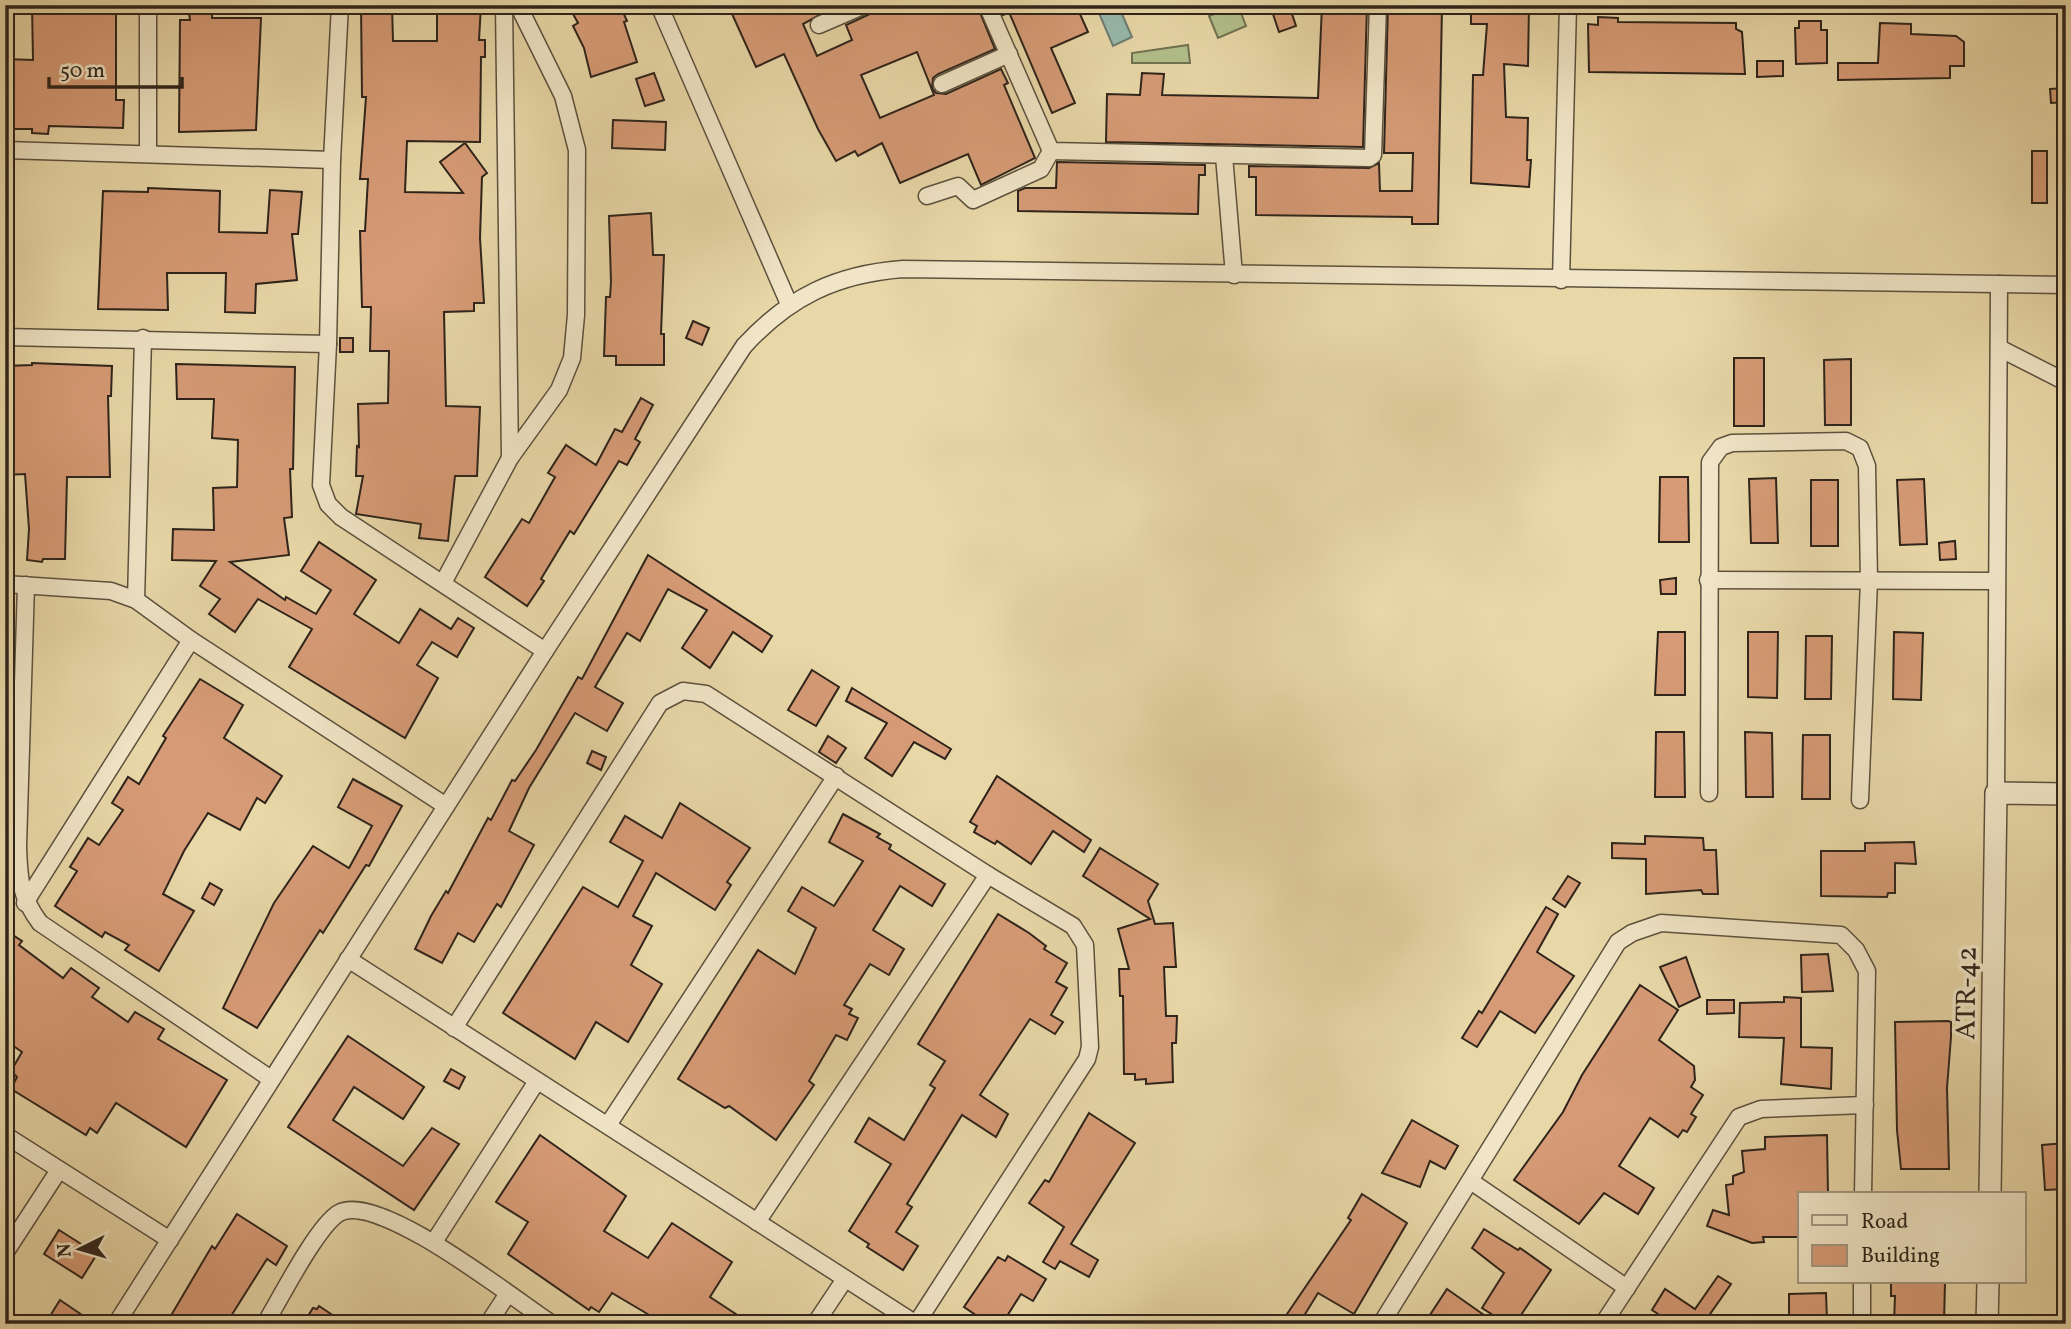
<svg xmlns="http://www.w3.org/2000/svg" width="2071" height="1329" font-family="Vollkorn,serif">
	<rect width="100%" height="100%" fill="#e8d7a7"/>
	<filter id="stains"><feTurbulence type="fractalNoise" baseFrequency=".00286" numOctaves="4"/><feColorMatrix values="0 0 0 0 .2 0 0 0 0 .09 0 0 0 0 .02 0 0 0 .5 -.17"/></filter>
	<radialGradient id="worn" r=".72"><stop offset=".6" stop-color="#630" stop-opacity="0"/><stop offset="1" stop-color="#630" stop-opacity=".3"/></radialGradient>
	<g fill="#b2bf8a" stroke="#707252" stroke-width="2">
		<polygon points="1238,5 1246,26 1218,38 1209,16"/>
		<polygon points="1188,45 1190,63 1132,63 1132,53"/>
	</g>
	<polygon fill="#97b9ac" stroke="#6d7d72" stroke-width="2" points="1098,5 1118,5 1132,37 1113,46 1099,13 1096,13 1094,7"/>
	<g fill="#d69b76" stroke="#2e241b" stroke-width="2" fill-rule="evenodd">
		<polygon points="32,5 116,5 116,100 124,100 123,128 49,126 48,134 32,133 32,129 5,129 5,59 33,60"/>
		<polygon points="361,5 392,5 393,41 437,41 437,5 481,5 479,40 485,40 485,57 481,57 480,142 407,141 405,192 463,193 440,162 465,143 487,173 482,177 480,238 484,303 474,303 474,311 444,312 446,406 480,407 477,476 455,476 448,541 419,538 421,524 356,514 363,476 356,476 357,446 359,447 358,404 388,403 389,351 370,351 371,307 362,307 360,231 365,231 368,179 360,179 366,97 362,97"/>
		<polygon points="590,5 620,5 627,21 624,22 637,62 591,77 584,48 573,26 578,23 573,14"/>
		<path d="M 728,5 L 793,5 L 796,11 L 811,5 L 838,5 L 803,24 L 817,56 L 852,40 L 846,25 L 870,14 L 875,5 L 977,5 L 995,49 L 938,74 L 933,78 L 932,88 L 936,93 L 946,94 L 1001,69 L 1008,83 L 1004,85 L 1035,158 L 981,185 L 968,154 L 900,183 L 882,143 L 858,156 L 855,151 L 836,161 L 818,129 L 784,54 L 756,67 ZM 917,52 L 934,95 L 880,118 L 861,75 Z"/>
		<polygon points="999,5 1076,5 1088,32 1051,48 1075,103 1052,113 1009,12 1003,15"/>
		<polygon points="1270,5 1289,5 1296,26 1279,32"/>
		<polygon points="1322,5 1367,5 1363,147 1106,142 1107,94 1140,95 1142,73 1164,74 1162,95 1318,98"/>
		<polygon points="1388,5 1442,5 1438,224 1412,224 1412,217 1256,215 1256,177 1249,177 1249,166 1369,168 1379,163 1380,191 1412,191 1413,153 1384,153"/>
		<polygon points="1471,5 1529,5 1528,66 1504,64 1506,117 1528,118 1527,160 1531,160 1529,187 1471,183 1473,75 1483,75 1487,24 1471,24"/>
		<polygon points="212,12 212,18 261,18 256,130 179,132 180,20 190,20 189,13"/>
		<polygon points="1598,17 1618,18 1618,22 1736,23 1736,29 1742,32 1745,74 1589,72 1588,24 1598,25"/>
		<polygon points="1799,21 1821,21 1821,30 1827,30 1827,63 1796,64 1795,28 1799,28"/>
		<polygon points="1880,23 1911,24 1911,34 1956,36 1964,42 1964,66 1950,66 1950,78 1838,80 1838,63 1878,63"/>
		<polygon points="1757,61 1783,61 1783,76 1757,77"/>
		<polygon points="654,73 664,100 645,106 636,79"/>
		<polygon points="2066,88 2066,102 2051,103 2050,89"/>
		<polygon points="613,120 666,122 665,150 612,148"/>
		<rect x="2032" y="151" width="15" height="52"/>
		<polygon points="1057,162 1205,165 1205,175 1199,175 1198,214 1018,211 1018,191 1025,188 1056,188"/>
		<polygon points="148,188 220,191 219,232 267,233 270,190 302,192 298,234 292,234 297,280 256,284 255,313 225,312 226,273 167,273 168,310 98,309 103,191 148,192"/>
		<polygon points="651,213 653,255 664,255 661,334 664,334 664,365 616,365 616,356 604,356 606,297 610,297 611,282 609,216"/>
		<polygon points="693,321 709,328 702,345 686,338"/>
		<rect x="340" y="338" width="13" height="14"/>
		<rect x="1734" y="358" width="30" height="68"/>
		<polygon points="1851,359 1851,425 1825,425 1824,360"/>
		<polygon points="32,363 112,366 111,396 108,396 110,477 67,477 65,559 43,559 42,562 27,560 29,529 25,474 5,475 5,366 32,365"/>
		<polygon points="176,364 295,367 293,469 290,469 292,517 284,518 289,555 230,562 285,600 286,597 316,614 331,590 301,571 319,542 376,580 354,614 399,643 420,609 451,629 458,618 474,628 457,657 432,642 417,665 438,678 405,738 289,667 312,629 258,599 235,632 209,614 220,599 200,586 216,561 172,560 173,529 214,530 213,488 237,487 238,440 212,438 214,399 177,399"/>
		<polygon points="641,398 653,405 635,439 640,442 627,465 619,461 574,534 570,531 541,579 544,581 527,606 485,577 522,519 529,523 555,477 548,473 566,445 596,465 615,429 622,432"/>
		<polygon points="1660,477 1688,477 1689,542 1659,542"/>
		<polygon points="1776,478 1778,543 1751,543 1749,479"/>
		<polygon points="1924,479 1927,544 1900,545 1897,480"/>
		<rect x="1811" y="480" width="27" height="66"/>
		<polygon points="1955,541 1956,559 1940,560 1939,543"/>
		<polygon points="648,555 772,636 762,652 733,632 710,668 682,648 707,610 668,589 640,641 627,633 595,687 623,703 607,731 575,713 529,788 509,831 534,845 501,907 497,904 474,942 458,933 442,963 415,949 431,916 446,891 448,893 488,818 491,820 512,780 515,781 536,750 578,677 582,679"/>
		<polygon points="1676,578 1676,594 1661,594 1660,580"/>
		<polygon points="1658,632 1685,632 1685,695 1655,695"/>
		<polygon points="1748,632 1778,632 1777,698 1748,697"/>
		<polygon points="1894,632 1923,633 1921,700 1893,699"/>
		<polygon points="1806,636 1832,636 1831,699 1805,699"/>
		<polygon points="812,670 839,687 816,726 788,710"/>
		<polygon points="200,679 243,705 224,738 282,776 265,803 257,798 240,830 208,813 184,851 163,894 194,911 159,971 125,950 129,945 105,932 102,937 55,906 77,871 70,867 88,838 99,845 123,810 112,803 128,777 139,784 166,738 163,736"/>
		<polygon points="852,688 951,749 945,759 914,742 892,776 865,758 887,723 846,701"/>
		<polygon points="1656,732 1684,732 1685,797 1655,797"/>
		<polygon points="1745,732 1772,733 1773,797 1746,797"/>
		<polygon points="1803,735 1830,735 1830,799 1802,799"/>
		<polygon points="828,736 846,748 836,763 819,752"/>
		<polygon points="592,751 606,757 601,770 587,763"/>
		<polygon points="997,776 1091,840 1084,852 1053,831 1031,864 997,841 995,844 974,832 977,826 970,822"/>
		<polygon points="353,779 402,806 369,866 366,865 323,933 320,930 257,1028 223,1008 274,903 313,846 349,868 372,826 338,807"/>
		<polygon points="680,803 750,848 727,882 731,885 715,910 656,873 633,916 652,926 631,965 662,984 628,1042 596,1022 575,1059 503,1013 583,887 618,907 643,861 610,842 625,816 662,838"/>
		<polygon points="843,814 880,834 877,837 891,845 889,849 945,884 932,906 900,886 873,930 904,949 889,975 870,964 844,1005 852,1009 849,1014 858,1018 847,1040 836,1035 809,1081 814,1085 776,1140 729,1106 725,1108 678,1079 758,950 795,974 816,928 788,911 802,887 834,906 863,861 829,842"/>
		<polygon points="1645,836 1703,838 1704,850 1716,850 1718,894 1703,894 1701,890 1646,894 1646,859 1612,858 1612,843 1645,844"/>
		<polygon points="1914,842 1916,864 1895,863 1895,893 1888,893 1887,897 1821,896 1821,851 1865,851 1865,843"/>
		<polygon points="1100,848 1158,884 1148,901 1155,924 1173,923 1176,967 1164,967 1166,1016 1177,1016 1176,1043 1172,1043 1173,1082 1146,1084 1146,1079 1135,1080 1135,1074 1124,1074 1123,996 1120,996 1119,969 1129,969 1118,929 1150,919 1083,876"/>
		<polygon points="1568,876 1580,883 1565,907 1553,899"/>
		<polygon points="210,883 222,890 214,905 202,898"/>
		<polygon points="1546,907 1558,914 1537,952 1574,976 1535,1033 1500,1011 1477,1047 1462,1038 1479,1011 1482,1013"/>
		<polygon points="998,914 1029,933 1046,946 1044,949 1067,963 1056,982 1067,988 1051,1015 1063,1022 1055,1034 1030,1019 980,1095 1008,1114 996,1137 962,1115 907,1204 912,1207 896,1232 918,1246 903,1270 867,1247 869,1244 849,1231 891,1164 855,1142 869,1118 904,1140 935,1088 930,1085 945,1061 918,1044"/>
		<polygon points="5,930 22,941 19,945 63,978 71,968 99,988 92,997 128,1022 135,1012 164,1029 158,1039 227,1080 186,1147 116,1103 97,1133 90,1128 86,1135 11,1089 17,1077 11,1071 22,1052 5,1040"/>
		<polygon points="1828,954 1833,991 1802,992 1801,955"/>
		<polygon points="1686,957 1700,997 1679,1007 1660,967"/>
		<polygon points="1640,985 1678,1010 1659,1040 1694,1066 1695,1080 1691,1087 1703,1095 1691,1114 1696,1117 1687,1132 1683,1130 1678,1137 1650,1118 1619,1166 1654,1188 1638,1214 1604,1193 1579,1224 1514,1180 1563,1112 1582,1075"/>
		<polygon points="1784,997 1801,998 1801,1047 1832,1048 1831,1089 1781,1084 1784,1038 1739,1037 1740,1003 1784,1002"/>
		<polygon points="1707,1000 1734,1000 1734,1013 1707,1014"/>
		<polygon points="1948,1021 1951,1022 1951,1037 1947,1088 1949,1169 1901,1169 1897,1130 1895,1022"/>
		<polygon points="348,1036 424,1087 403,1119 354,1087 333,1120 403,1166 432,1128 459,1144 414,1210 288,1127"/>
		<polygon points="451,1069 465,1077 459,1089 444,1081"/>
		<polygon points="1089,1113 1135,1143 1071,1244 1098,1260 1089,1277 1060,1261 1055,1269 1043,1262 1064,1227 1029,1203 1045,1180 1049,1182"/>
		<polygon points="1412,1120 1458,1146 1445,1169 1430,1161 1420,1187 1382,1173"/>
		<polygon points="540,1135 626,1196 604,1231 648,1258 672,1223 732,1262 710,1297 751,1324 653,1324 656,1319 612,1293 599,1312 591,1307 589,1310 508,1254 528,1222 496,1202"/>
		<polygon points="1827,1135 1828,1194 1800,1194 1800,1237 1763,1237 1764,1242 1752,1243 1707,1226 1713,1210 1729,1215 1726,1185 1733,1184 1733,1176 1744,1172 1742,1151 1765,1149 1765,1137"/>
		<polygon points="2066,1143 2066,1189 2045,1190 2042,1145"/>
		<polygon points="1362,1194 1407,1223 1354,1314 1318,1293 1299,1324 1295,1324 1285,1317 1351,1220 1348,1218"/>
		<polygon points="237,1214 287,1246 276,1265 267,1259 226,1324 166,1324 212,1246 215,1249"/>
		<polygon points="1484,1229 1518,1250 1520,1248 1551,1270 1515,1324 1507,1324 1482,1308 1504,1273 1472,1248"/>
		<polygon points="59,1230 97,1254 82,1278 44,1254"/>
		<polygon points="1008,1256 1046,1279 1033,1301 1021,1294 1002,1324 989,1324 964,1307 998,1257 1005,1261"/>
		<polygon points="1718,1276 1731,1284 1708,1317 1718,1324 1673,1324 1652,1310 1665,1289 1695,1309"/>
		<polygon points="1891,1282 1945,1282 1944,1324 1894,1324 1895,1296 1891,1296"/>
		<polygon points="1447,1289 1484,1315 1479,1324 1424,1324"/>
		<polygon points="1826,1293 1827,1321 1794,1321 1794,1317 1789,1316 1789,1294"/>
		<polygon points="60,1300 82,1315 76,1324 45,1324"/>
		<polygon points="319,1306 346,1324 303,1324 313,1308 317,1309"/>
	</g>
	<g fill="none" stroke-linecap="round" stroke-linejoin="round">
		<g stroke="#5c513e" stroke-width="19">
			<g id="minor">
				<polyline points="340,5 332,160 328,344 321,485 328,504 341,517 545,651"/>
				<polyline points="504,5 510,458"/>
				<polyline points="659,5 789,304"/>
				<polyline points="987,5 1051,151 1369,158 1373,155 1378,5"/>
				<polyline points="819,25 865,5"/>
				<polyline points="942,84 1009,54"/>
				<polyline points="5,150 332,160"/>
				<polyline points="148,153 148,5"/>
				<polyline points="1224,156 1234,275"/>
				<polyline points="927,196 958,186 973,200 1041,169 1051,151"/>
				<polyline points="1561,280 1568,5"/>
				<polyline points="5,337 328,344"/>
				<polyline points="1999,348 2066,382"/>
				<polyline points="1708,580 1996,581"/>
				<polyline points="443,583 510,458 559,390 572,358 576,315 577,150 563,96 518,5"/>
				<polyline points="5,584 111,591 136,600 191,640 446,806"/>
				<path d="M 26,585 L 18,846 C 19,879 20,896 40,923 L 271,1079"/>
				<polyline points="136,600 143,338"/>
				<polyline points="1709,793 1710,462 1721,447 1732,443 1846,441 1860,448 1867,466 1869,581 1860,800"/>
				<polyline points="1996,793 1999,284"/>
				<polyline points="25,903 191,640"/>
				<polyline points="348,959 916,1324"/>
				<polyline points="454,1028 660,703 683,691 706,694 988,875 1073,926 1085,945 1090,1047 1087,1059 916,1324"/>
				<polyline points="608,1125 836,776"/>
				<polyline points="5,1135 170,1240"/>
				<polyline points="1472,1182 1627,1288"/>
				<polyline points="757,1222 988,875"/>
				<polyline points="434,1242 537,1081"/>
				<polyline points="5,1253 59,1170"/>
				<path d="M 116,1324 L 545,651 L 744,346 C 789,297 836,274 903,269 L 2066,285"/>
				<path d="M 265,1324 C 280,1299 317,1226 339,1213 C 379,1191 515,1300 552,1324"/>
				<polyline points="488,1324 507,1295"/>
				<polyline points="815,1324 845,1279"/>
				<polyline points="1381,1324 1618,942 1632,933 1661,923 1841,935 1856,950 1867,971 1863,1194"/>
				<polyline points="1603,1324 1739,1117 1761,1109 1865,1105"/>
				<polyline points="1862,1324 1862,1282"/>
			</g>
		</g>
		<g stroke="#5c513e" stroke-width="24">
			<g id="tertiary">
				<polyline points="1990,1194 1996,793 2066,794"/>
				<polyline points="1987,1324 1988,1282"/>
			</g>
		</g>
		<use href="#minor" stroke="#f0e5c6" stroke-width="16"/>
		<use href="#tertiary" stroke="#f0e5c6" stroke-width="21"/>
	</g>
	<g text-anchor="middle" stroke-width="7" stroke-linejoin="round" paint-order="stroke">
		<g font-size="28" fill="#2e241b" stroke="#f0e5c6">
			<text transform="translate(1965 993) rotate(-89)" y="10">ATR-42</text>
		</g>
	</g>
	<rect width="2071" height="1329" fill="none" stroke="#e8d7a7" stroke-width="28"/>
	<rect x="7" y="7" width="2057" height="1315" fill="none" stroke="#2e241b" stroke-width="3.5"/>
	<rect x="14" y="14" width="2043" height="1301" fill="none" stroke="#2e241b" stroke-width="2"/>
	<rect x="1798" y="1192" width="228" height="91" fill="#f0e5c6" stroke="#a29882" stroke-width="2"/>
	<rect x="1812" y="1215" width="35" height="10" fill="#f0e5c6" stroke="#a29882" stroke-width="2"/>
	<text x="1861" y="1228" font-size="21" fill="#2e241b">Road</text>
	<rect x="1812" y="1245" width="35" height="21" fill="#d69b76" stroke="#a29882" stroke-width="2"/>
	<text x="1861" y="1262" font-size="21" fill="#2e241b">Building</text>
	<g transform="translate(80 1249) rotate(265)" stroke="#f0e5c6" stroke-width="5" paint-order="stroke">
	<path d="M0-5L12 26L0 18L-12 26Z" fill="#2e241b"/>
	<text y="-10" font-size="19" font-weight="bold" text-anchor="middle" fill="#2e241b">N</text>
	</g>
	<path d="M49 77v10h133v-10" fill="none" stroke="#2e241b" stroke-width="3.5"/>
	<text x="60" y="77" font-size="21" fill="#2e241b" stroke="#f0e5c6" stroke-width="5" paint-order="stroke">50 m</text>
	<rect width="100%" height="100%" filter="url(#stains)"/>
	<rect width="100%" height="100%" fill="url(#worn)"/>
</svg>
